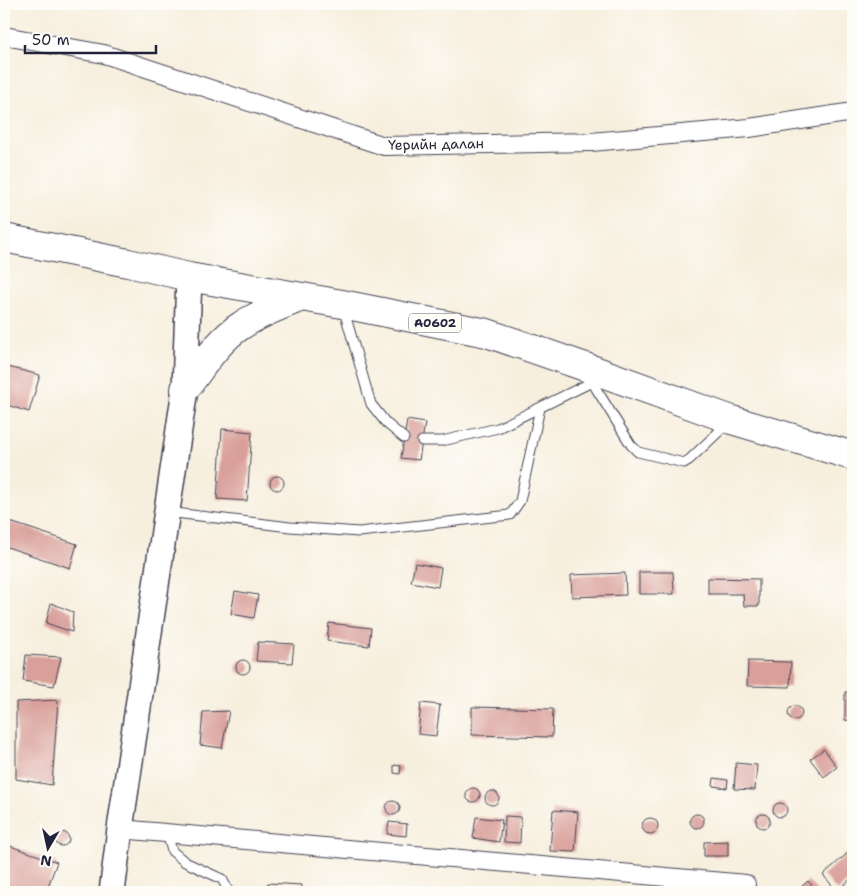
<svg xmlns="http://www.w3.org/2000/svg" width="857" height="896" font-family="'Shantell Sans',sans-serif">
	<rect width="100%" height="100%" fill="#fdfcf7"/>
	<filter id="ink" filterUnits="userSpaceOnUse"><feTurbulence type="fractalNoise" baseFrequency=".02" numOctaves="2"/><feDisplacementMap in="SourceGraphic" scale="10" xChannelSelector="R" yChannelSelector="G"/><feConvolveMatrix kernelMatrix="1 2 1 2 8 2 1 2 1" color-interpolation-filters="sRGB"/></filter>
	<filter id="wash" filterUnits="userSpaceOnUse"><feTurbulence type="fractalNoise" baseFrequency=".0096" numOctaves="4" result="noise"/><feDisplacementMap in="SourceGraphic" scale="20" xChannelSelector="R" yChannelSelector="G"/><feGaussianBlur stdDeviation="1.12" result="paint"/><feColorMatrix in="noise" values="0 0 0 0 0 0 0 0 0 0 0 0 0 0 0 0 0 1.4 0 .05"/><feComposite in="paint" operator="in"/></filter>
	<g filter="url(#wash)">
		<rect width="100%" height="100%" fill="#f7efde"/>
		<g id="blocks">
			<g fill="#d99f9a">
				<polygon points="4,366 40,375 29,412 4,404"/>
				<polygon points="407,420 425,423 419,460 401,458"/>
				<polygon points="222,429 252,432 247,501 217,499"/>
				<circle cx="277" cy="483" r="7"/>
				<polygon points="4,520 77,544 70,568 4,546"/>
				<polygon points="415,563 441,568 438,587 411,582"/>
				<polygon points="639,572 673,572 674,594 639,594"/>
				<polygon points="625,573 626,595 572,597 571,575"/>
				<polygon points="708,578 759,579 759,606 744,606 743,594 708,594"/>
				<polygon points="235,591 258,595 254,618 231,614"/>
				<polygon points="51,603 73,612 72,632 46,623"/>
				<polygon points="329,623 371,628 369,646 327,641"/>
				<polygon points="258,642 294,644 292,663 256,661"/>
				<polygon points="26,655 61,657 54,686 23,681"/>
				<circle cx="243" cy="667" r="7"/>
				<polygon points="748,661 791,662 790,687 747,686"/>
				<polygon points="845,692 853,692 853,721 845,720"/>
				<polygon points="58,700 52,785 16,779 16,702"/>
				<polygon points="421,703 440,705 436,736 418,734"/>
				<circle cx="795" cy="713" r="7"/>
				<polygon points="472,707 553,709 552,737 472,735"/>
				<polygon points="229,711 222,748 200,745 203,712"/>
				<polygon points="824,749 837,767 824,777 810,759"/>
				<polygon points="736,763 757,765 755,790 734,789"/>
				<polygon points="394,765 401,766 400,774 394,773"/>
				<polygon points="714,778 728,780 727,788 713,786"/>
				<circle cx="473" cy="795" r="7"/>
				<circle cx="492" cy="798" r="7"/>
				<circle cx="393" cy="808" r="7"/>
				<circle cx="780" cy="810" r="7"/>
				<polygon points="553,810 578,812 575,852 550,851"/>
				<circle cx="697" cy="821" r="7"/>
				<circle cx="763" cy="821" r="7"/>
				<polygon points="505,816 521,817 520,843 504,842"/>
				<polygon points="476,817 502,820 499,842 473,838"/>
				<circle cx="650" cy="826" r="8"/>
				<polygon points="389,822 407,824 406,836 387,834"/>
				<circle cx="62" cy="839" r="7"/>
				<polygon points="728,841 728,856 704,856 704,842"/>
				<polygon points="10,846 57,862 46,892 4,892 4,864"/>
				<polygon points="851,850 853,852 853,877 837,891 823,875"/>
				<polygon points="808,881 818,892 802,892 799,889"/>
				<polygon points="268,883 302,885 301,892 268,892"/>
				<polygon points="636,889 641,890 644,892 631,892"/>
			</g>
		</g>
	</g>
	<g filter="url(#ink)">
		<use href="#blocks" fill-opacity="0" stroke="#424153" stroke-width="1"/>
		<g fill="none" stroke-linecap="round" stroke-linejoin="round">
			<g stroke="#424153" stroke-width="11">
				<g id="lane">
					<polyline points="343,307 371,404 386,423 404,438"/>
					<polyline points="592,382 631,445 638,452 684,463 689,460 728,423"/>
					<polyline points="422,441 442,441 498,428 592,382 594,373"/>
					<polyline points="167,512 290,527 359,532 510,515 520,501 540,408"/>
					<polyline points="167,833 172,851 185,862 222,879 227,888 226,892"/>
				</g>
			</g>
			<g stroke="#424153" stroke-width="20">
				<g id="street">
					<polyline points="4,36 104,54 384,146 591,142 749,128 853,112"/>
					<polyline points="120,829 746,884"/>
				</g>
			</g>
			<g stroke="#424153" stroke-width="28">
				<polyline id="secondary" points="112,892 120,829 185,389 189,277"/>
			</g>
			<g stroke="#424153" stroke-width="30">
				<g id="highway">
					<polyline points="4,238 128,263 189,277 342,304 487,333 594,370 732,420 853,456"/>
					<path d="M 185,389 C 202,367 218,340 242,325 C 260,313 282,305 302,297"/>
				</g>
			</g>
			<use href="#lane" stroke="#fff" stroke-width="9"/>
			<use href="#street" stroke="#fff" stroke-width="18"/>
			<use href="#secondary" stroke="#fff" stroke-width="25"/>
			<use href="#highway" stroke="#fff" stroke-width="28"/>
		</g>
	</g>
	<g text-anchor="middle" stroke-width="4" stroke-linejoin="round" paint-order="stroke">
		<rect fill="#fdfcf7" stroke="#646373" stroke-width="1" x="409" y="313.5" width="52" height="19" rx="4"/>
		<g font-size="12" font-weight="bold" fill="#22223b">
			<text x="435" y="327">A0602</text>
		</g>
		<g font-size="14" fill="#22223b" stroke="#fdfcf7">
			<text transform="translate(436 144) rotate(-1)" y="5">Үерийн далан</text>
		</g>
	</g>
	<rect width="857" height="896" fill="none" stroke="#fdfcf7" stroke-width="20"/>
	<g transform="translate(48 848) rotate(189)" stroke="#fdfcf7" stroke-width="4" paint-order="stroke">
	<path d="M0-4L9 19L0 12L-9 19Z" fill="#22223b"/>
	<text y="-8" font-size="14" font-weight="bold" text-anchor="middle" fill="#22223b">N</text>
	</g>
	<path d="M25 45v8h131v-8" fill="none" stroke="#22223b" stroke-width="2.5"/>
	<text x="32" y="45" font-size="15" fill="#22223b" stroke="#fdfcf7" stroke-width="4" paint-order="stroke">50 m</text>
</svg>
